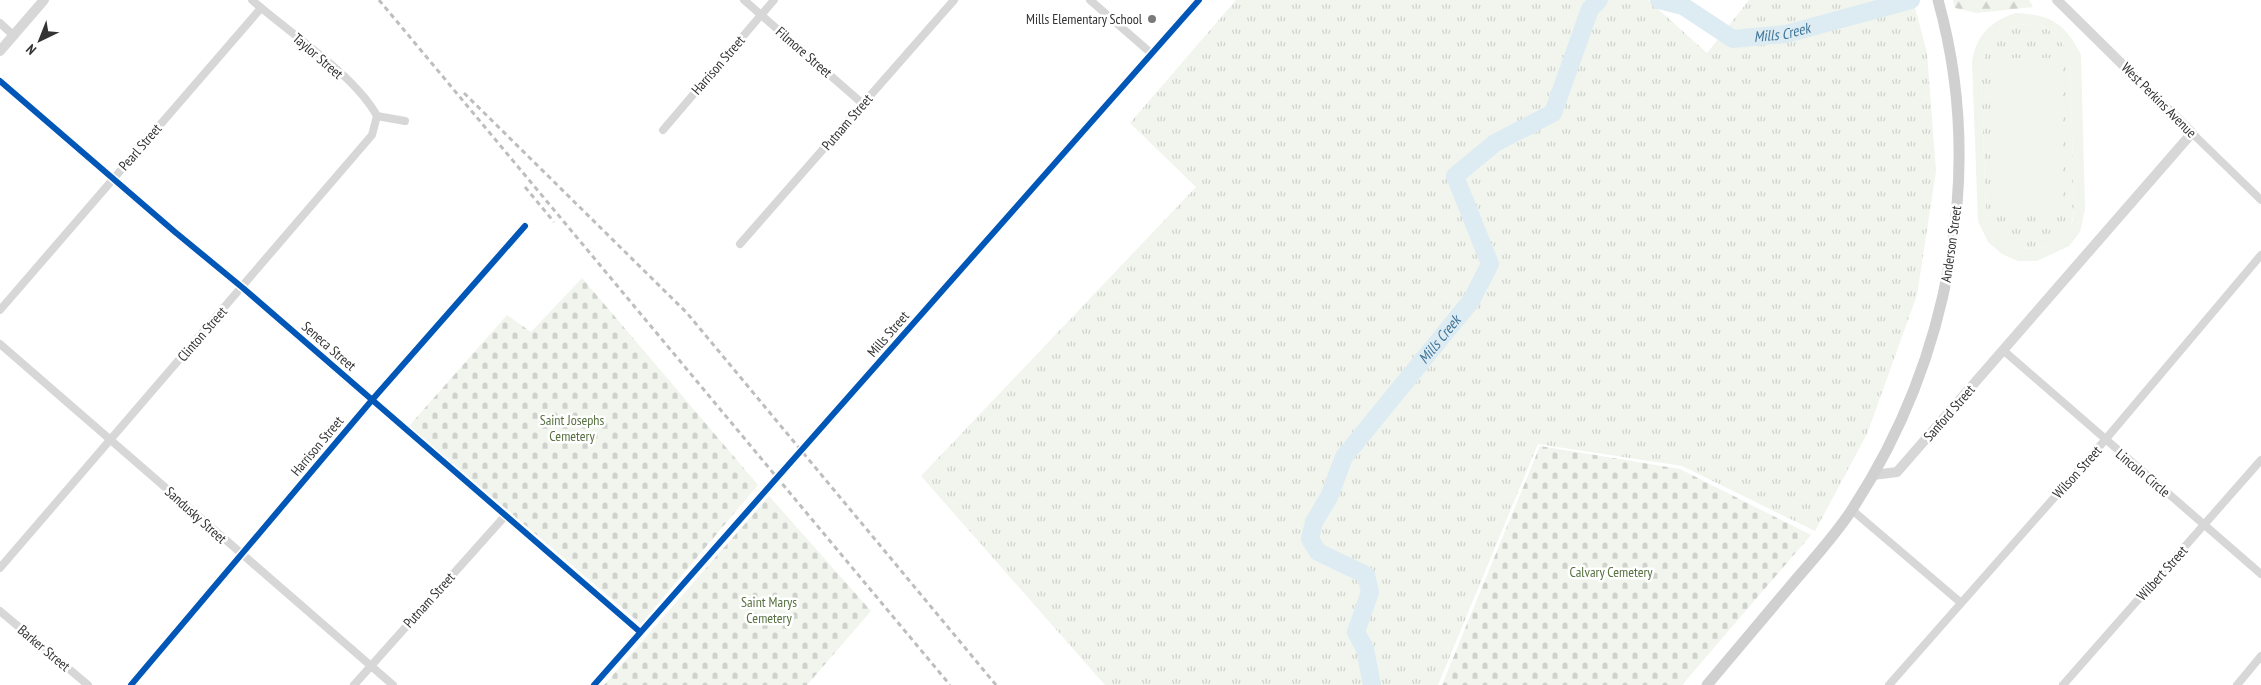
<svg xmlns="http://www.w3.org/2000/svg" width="2261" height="685" font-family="'PT Sans Narrow',sans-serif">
	<defs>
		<pattern id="grass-tufts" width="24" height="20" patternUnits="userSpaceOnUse" patternTransform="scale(1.25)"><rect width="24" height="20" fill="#f1f5ed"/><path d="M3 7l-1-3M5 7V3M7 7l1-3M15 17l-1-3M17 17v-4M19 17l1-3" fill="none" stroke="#cfd2cc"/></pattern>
		<pattern id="forest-firs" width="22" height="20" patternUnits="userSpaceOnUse" patternTransform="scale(1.25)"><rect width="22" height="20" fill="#f1f5ed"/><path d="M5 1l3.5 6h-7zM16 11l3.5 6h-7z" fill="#cfd2cc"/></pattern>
		<pattern id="cemetery-stones" width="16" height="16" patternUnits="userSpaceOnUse" patternTransform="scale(1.25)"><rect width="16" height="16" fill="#f1f5ed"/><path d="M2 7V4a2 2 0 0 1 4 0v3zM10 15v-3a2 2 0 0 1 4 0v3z" fill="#cfd2cc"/></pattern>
	</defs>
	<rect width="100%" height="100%" fill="#fff"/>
	<g fill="url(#grass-tufts)">
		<polygon points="1236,0 1648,0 1707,53 1749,0 1913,0 1927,53 1936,171 1917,295 1867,434 1815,531 1682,466 1538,444 1438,685 1105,685 921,476 1196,187 1130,123"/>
		<path d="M 2039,24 C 2056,33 2063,41 2070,58 L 2074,206 C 2073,212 2073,220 2071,225 C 2060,248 2027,255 2006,243 C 1996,238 1991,224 1986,215 L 1981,75 C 1987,34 1997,23 2039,24 Z"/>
	</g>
	<polygon fill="url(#forest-firs)" points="1953,0 2029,0 2033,7 1977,13 1955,8"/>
	<g fill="url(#cemetery-stones)">
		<polygon points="582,278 758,485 641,624 409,426 507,315 531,332"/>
		<polygon points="1540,446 1680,469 1811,535 1682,685 1442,685"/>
		<polygon points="769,496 871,611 807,685 604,685"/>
	</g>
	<g fill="#f1f5ed" fill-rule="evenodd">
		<path d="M 2016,13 C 2051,15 2065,23 2081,55 L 2085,209 L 2080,232 L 2069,246 L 2037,261 L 2018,261 L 2002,254 L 1988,242 L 1978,221 L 1972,62 C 1976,36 1990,21 2016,13 ZM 2039,24 C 2056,32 2063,41 2070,58 L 2074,206 C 2073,212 2074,220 2071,225 C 2060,248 2027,255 2006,243 C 1996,238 1991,224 1986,215 L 1981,75 C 1987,34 1997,23 2039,24 Z"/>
		<polygon points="1993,58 2063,58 2063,213 1995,213"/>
	</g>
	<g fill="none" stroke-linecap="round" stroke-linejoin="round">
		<g stroke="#ddebf3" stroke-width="18">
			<path id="s1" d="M 1659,0 L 1683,6 L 1733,39 L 1786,34 L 1911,0"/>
			<path id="s2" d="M 1372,685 L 1365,649 L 1356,632 L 1370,592 L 1366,575 L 1318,552 L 1310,539 L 1314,522 L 1329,497 L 1344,457 L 1471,301 L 1490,264 L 1455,176 L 1495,143 L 1553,113 L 1590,9 L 1599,0"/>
		</g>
		<g stroke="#d7d7d7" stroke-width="8">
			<path d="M 252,0 C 288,32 355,75 377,116"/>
			<polyline points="744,0 863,104"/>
			<polyline points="1090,0 1152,54"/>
			<polyline points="0,23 14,36"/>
			<polyline points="0,81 175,232 243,288 639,631"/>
			<polyline points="377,116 405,121"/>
			<polyline points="663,130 774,0"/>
			<polyline points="2192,133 2261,200"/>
			<polyline points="740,244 954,0"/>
			<polyline points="0,310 261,8"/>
			<polyline points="0,344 393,685"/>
			<polyline points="2004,351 2261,574"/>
			<polyline points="1852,510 1960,602"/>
			<polyline points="0,568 372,135 377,116"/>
			<polyline points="0,611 88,685"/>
			<polyline points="131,685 372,400 525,226"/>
			<polyline points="354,685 505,516"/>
			<polyline points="594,685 1199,0"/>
			<polyline points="1889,685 2105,440 2261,255"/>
			<polyline points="2063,685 2261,460"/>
			<polyline points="2237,685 2261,656"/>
		</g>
		<g stroke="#d7d7d7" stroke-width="10">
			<polyline points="0,51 44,0"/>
			<polyline points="1873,475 1897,472 2192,133 2057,0"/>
		</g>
		<path stroke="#d0d0d0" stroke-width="11" d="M 1707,685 C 1737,649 1768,613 1798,577 C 1817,555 1837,533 1853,508 C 1949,360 1986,172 1938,0"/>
		<g stroke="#bebebe" stroke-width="3" stroke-dasharray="5 4" stroke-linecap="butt">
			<polyline points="379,0 950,685"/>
			<polyline points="464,93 687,313 996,685"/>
			<polyline points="525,187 554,222"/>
		</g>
		<g stroke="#fff" stroke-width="9">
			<g id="cycleway">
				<polyline points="0,81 175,232 243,288 639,631"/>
				<polyline points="131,685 372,400 525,226"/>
				<polyline points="594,685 1199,0"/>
			</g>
		</g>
		<use href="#cycleway" stroke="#0057b8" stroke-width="6"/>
	</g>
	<circle fill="#7a7a7a" stroke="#fff" stroke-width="2" cx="1152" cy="19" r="5"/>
	<g text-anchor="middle" stroke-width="5" stroke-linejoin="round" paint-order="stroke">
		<g font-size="14" fill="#333" stroke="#fff" text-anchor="end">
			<text x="1142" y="24">Mills Elementary School</text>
		</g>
		<g font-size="14" fill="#333" stroke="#fff">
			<text transform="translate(804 52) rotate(41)" y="5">Filmore Street</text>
			<text transform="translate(318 56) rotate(41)" y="5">Taylor Street</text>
			<text transform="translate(718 65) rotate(-49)" y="5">Harrison Street</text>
			<text transform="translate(2159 100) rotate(45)" y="5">West Perkins Avenue</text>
			<text transform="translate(847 122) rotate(-49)" y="5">Putnam Street</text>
			<text transform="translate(140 147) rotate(-49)" y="5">Pearl Street</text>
			<text transform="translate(1951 244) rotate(-82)" y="5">Anderson Street</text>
			<text transform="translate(202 334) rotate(-49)" y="5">Clinton Street</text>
			<text transform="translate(888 334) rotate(-49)" y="5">Mills Street</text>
			<text transform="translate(329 346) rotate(41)" y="5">Seneca Street</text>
			<text transform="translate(1949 413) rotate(-49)" y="5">Sanford Street</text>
			<text transform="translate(317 446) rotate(-50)" y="5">Harrison Street</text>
			<text transform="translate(2077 472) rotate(-48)" y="5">Wilson Street</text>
			<text transform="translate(2143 473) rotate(40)" y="5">Lincoln Circle</text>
			<text transform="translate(196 515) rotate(42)" y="5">Sandusky Street</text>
			<text transform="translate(2162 573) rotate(-48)" y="5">Wilbert Street</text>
			<text transform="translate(429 600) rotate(-48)" y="5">Putnam Street</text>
			<text transform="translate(44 648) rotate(40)" y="5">Barker Street</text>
		</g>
		<g font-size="14" fill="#56703f" stroke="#fff">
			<text x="572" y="425">Saint Josephs<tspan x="572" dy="16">Cemetery</tspan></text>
			<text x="1611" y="577">Calvary Cemetery</text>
			<text x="769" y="607">Saint Marys<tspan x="769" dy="16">Cemetery</tspan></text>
		</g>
		<g font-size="15" font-style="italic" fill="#3f7597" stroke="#fff">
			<text dy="5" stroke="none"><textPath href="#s1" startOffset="134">Mills Creek</textPath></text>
			<text dy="5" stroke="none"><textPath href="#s2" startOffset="425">Mills Creek</textPath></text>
		</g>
	</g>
	<g transform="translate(40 40) rotate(223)" stroke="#ffffff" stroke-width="4" paint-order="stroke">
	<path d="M0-4L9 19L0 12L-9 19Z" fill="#333333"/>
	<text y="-8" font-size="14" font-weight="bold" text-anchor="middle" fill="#333333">N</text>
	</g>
</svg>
